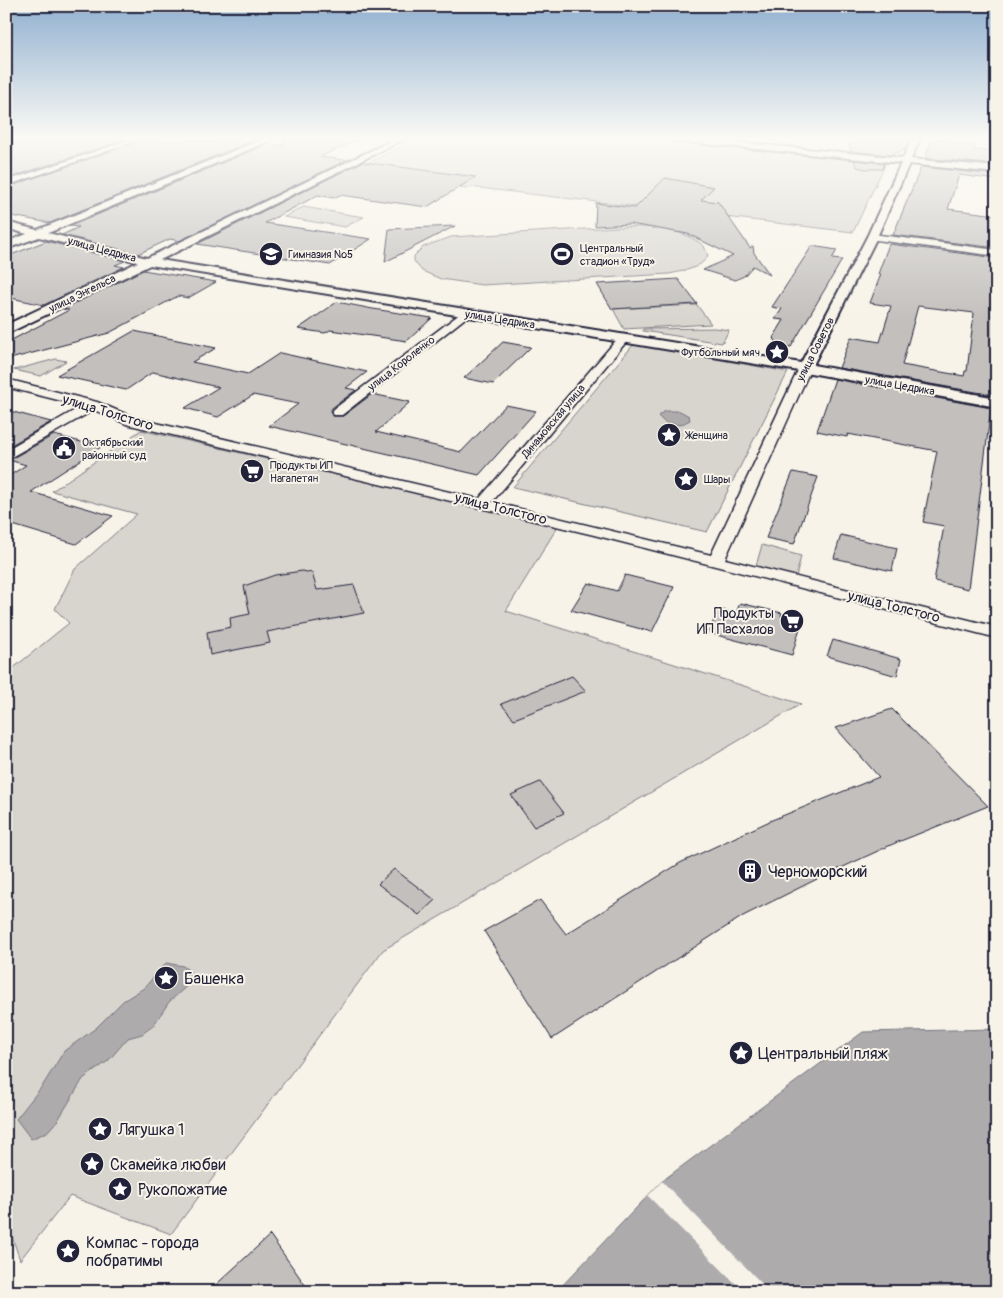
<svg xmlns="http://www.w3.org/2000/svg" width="1003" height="1298" font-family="Pangolin,sans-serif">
	<rect width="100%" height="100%" fill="#f7f3e8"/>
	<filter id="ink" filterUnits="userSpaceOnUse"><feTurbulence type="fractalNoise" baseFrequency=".02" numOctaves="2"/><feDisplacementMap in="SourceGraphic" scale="10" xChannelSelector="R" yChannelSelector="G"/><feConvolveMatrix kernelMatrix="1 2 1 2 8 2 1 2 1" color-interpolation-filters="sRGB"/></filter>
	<g filter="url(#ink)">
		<g fill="#d8d5cf" stroke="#7d7c85">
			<polygon points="416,139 643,139 886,163 853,232 470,187 467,189 348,173"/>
			<polygon points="303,207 364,217 345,227 284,217"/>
			<path d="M 618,227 C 647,226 681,227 704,246 L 708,256 C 700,269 683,271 669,274 L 482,285 L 441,279 L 422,271 L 414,261 L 414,256 L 423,247 L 451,237 Z"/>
			<polygon points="697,305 711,324 624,329 613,309"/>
			<polygon points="715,328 729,330 722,343 643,331 643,329"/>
			<polygon points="634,344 788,372 707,532 513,487"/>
			<polygon points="56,359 66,361 41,376 14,370"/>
			<polygon points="141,430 558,526 506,611 801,704 383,950 171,1234 70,1196 20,1260 6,1219 6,674 69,623 55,609 75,569 137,514 52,491"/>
			<polygon points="762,545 801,556 796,577 756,566"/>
		</g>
		<g fill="#aeabad" stroke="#76747f">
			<polygon points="665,411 680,411 689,416 690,420 680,425 665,423 658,416"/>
			<polygon points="166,963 183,966 191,972 190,983 169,1002 153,1026 142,1034 128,1038 108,1061 83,1079 58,1120 47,1132 31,1139 16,1119 43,1085 64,1051 96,1028 123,1001 144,988"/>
			<polygon points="997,1029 997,1292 556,1292 662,1181 863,1032"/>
		</g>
		<polygon fill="#f7f3e8" points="662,1181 770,1292 744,1292 648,1196"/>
		<g fill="#c2bfbd" stroke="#22223b" fill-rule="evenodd">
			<polygon points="25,139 127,139 6,179 6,148"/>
			<polygon points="144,139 180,142 187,139 212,142 222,139 234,139 252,141 50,223 6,215 6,188"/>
			<polygon points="284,139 359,139 320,157 347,160 179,241 170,239 138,254 62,235 79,227 70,226 268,144 284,146"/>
			<polygon points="846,139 910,139 905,150 888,155 851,151"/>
			<polygon points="932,139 953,139 952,143 975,145 974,150 997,152 997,165 925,158"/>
			<polygon points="854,160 884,163 883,169 866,169 857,167"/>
			<polygon points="362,162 476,177 427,207 340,195 334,198 318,195 265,223 371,239 330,265 197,244"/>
			<polygon points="921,167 997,175 997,180 959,175 948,209 997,215 997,248 893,235"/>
			<polygon points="665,178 714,187 701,200 718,202 750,248 753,246 754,253 770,275 753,266 744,276 735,280 703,270 733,256 688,234 630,224 595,226 596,203 635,208"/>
			<polygon points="455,226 385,262 389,229"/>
			<polygon points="46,241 125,261 115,265 124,267 44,305 6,297 6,257"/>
			<path d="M 889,244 L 997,258 L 997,369 L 993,395 L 839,368 L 851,337 L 880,342 L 891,306 L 870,303 L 881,274 L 878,274 ZM 918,306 L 974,313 L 967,371 L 965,371 L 964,376 L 902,365 Z"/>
			<polygon points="812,246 837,250 832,259 842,260 791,347 780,345 773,338 784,320 775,319 782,309 772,307"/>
			<polygon points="143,270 216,282 188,298 178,296 109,333 6,360 6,343 69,310 63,309"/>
			<polygon points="678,279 697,304 612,309 597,284"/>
			<polygon points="337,302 373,309 432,318 407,341 330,330 325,333 298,329"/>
			<polygon points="134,331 216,348 192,362 248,374 280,353 367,372 346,388 356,390 332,408 330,411 332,416 343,416 372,394 410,402 376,432 461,452 506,405 536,411 479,475 269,426 298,404 253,395 218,417 185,408 219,387 213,386 153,372 126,390 57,375"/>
			<polygon points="503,342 531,347 493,384 464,378"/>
			<polygon points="835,379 991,408 968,589 934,581 944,526 923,522 937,451 848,434 847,437 817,431"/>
			<polygon points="6,410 51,422 6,448"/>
			<polygon points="54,435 101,447 31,492 113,516 76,544 6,523 6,478 26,465 9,460"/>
			<polygon points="793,472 818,477 794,544 766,538"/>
			<polygon points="841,535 897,548 892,571 834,558"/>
			<polygon points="302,571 312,573 317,590 354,585 364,613 267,632 270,643 210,655 207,632 231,627 230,618 250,614 244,586 275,575"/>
			<polygon points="625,575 674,587 652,632 571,610 588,583 617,591"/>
			<polygon points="740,603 782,613 781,616 802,621 792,655 709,633 718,609 736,613"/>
			<polygon points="833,640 901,659 897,676 827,656"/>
			<polygon points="572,676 586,691 514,719 501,704"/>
			<polygon points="892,709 988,806 893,844 815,880 743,916 552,1039 484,931 540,900 566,934 680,863 772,820 879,777 836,728"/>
			<polygon points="540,782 564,813 534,827 511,795"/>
			<polygon points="394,869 435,900 419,915 378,884"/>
			<polygon points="270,1235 310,1292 208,1292"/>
		</g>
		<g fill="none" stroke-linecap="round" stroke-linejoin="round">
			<g stroke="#22223b" stroke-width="3">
				<g id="minor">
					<polygon points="13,139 23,139 6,145 6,141"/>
					<polygon points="133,139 142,139 6,186 6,181"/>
					<polygon points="872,234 997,250 997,256 869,239 868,237"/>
					<polygon points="465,310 470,313 469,315 342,415 334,415 332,412 334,409"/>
					<polygon points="623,336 629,339 627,341 492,502 711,555 799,368 801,366 809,366 811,368 725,559 997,627 997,638 594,535 126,424 94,410 6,460 6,450 82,406 6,387 6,379 97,402 135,418 479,499 619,337"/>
				</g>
			</g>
			<g stroke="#22223b" stroke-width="4">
				<polygon id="tertiary" points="263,139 274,139 48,233 147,258 395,139 405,139 160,260 801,363 867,237 901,163 675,141 671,139 700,139 903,158 912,139 920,139 911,159 997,167 997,173 909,164 877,237 813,365 997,398 997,407 805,372 150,265 6,334 6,325 138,262 39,237 6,249 6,242 27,234 6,228 6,222 37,230"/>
			</g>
			<use href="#minor" fill="#f7f3e8" fill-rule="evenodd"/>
			<use href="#tertiary" fill="#f7f3e8" fill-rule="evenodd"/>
		</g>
	</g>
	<linearGradient id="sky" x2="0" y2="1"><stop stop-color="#91b0d0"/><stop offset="0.43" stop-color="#fbfaf5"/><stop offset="1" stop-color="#fbfaf5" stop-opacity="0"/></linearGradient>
	<rect width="1003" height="321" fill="url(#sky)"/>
	<defs>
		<g id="school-disc" transform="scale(1.25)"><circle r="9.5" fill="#22223b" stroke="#f7f3e8"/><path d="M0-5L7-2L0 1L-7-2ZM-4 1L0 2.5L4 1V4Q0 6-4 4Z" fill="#fff"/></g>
		<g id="stadium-disc" transform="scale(1.25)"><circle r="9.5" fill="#22223b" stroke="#f7f3e8"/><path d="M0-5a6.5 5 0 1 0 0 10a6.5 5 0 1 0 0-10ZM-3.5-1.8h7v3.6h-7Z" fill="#fff"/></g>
		<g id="sight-disc" transform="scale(1.25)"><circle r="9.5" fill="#22223b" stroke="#f7f3e8"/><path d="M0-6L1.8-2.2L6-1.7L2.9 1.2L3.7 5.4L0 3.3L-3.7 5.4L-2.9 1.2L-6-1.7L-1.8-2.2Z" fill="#fff"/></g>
		<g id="civic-disc" transform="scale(1.25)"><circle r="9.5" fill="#22223b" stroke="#f7f3e8"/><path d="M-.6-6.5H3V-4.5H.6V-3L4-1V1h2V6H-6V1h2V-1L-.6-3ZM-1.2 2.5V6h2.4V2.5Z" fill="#fff"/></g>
		<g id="supermarket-disc" transform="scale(1.25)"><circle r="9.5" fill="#22223b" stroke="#f7f3e8"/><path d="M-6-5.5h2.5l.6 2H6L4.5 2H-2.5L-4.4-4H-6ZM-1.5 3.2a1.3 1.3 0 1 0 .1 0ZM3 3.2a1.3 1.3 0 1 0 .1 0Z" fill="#fff"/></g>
		<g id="building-disc" transform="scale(1.25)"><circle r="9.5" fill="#22223b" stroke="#f7f3e8"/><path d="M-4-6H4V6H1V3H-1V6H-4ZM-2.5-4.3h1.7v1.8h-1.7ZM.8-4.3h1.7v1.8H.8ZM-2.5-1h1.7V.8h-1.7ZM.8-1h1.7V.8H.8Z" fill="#fff"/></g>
	</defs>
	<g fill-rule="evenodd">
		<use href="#school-disc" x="271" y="254"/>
		<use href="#stadium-disc" x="562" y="254"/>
		<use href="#sight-disc" x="777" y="352"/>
		<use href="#sight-disc" x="669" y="435"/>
		<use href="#civic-disc" x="64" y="448"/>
		<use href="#supermarket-disc" x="252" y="471"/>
		<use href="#sight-disc" x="686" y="479"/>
		<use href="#supermarket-disc" x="792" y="621"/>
		<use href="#building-disc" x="750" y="871"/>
		<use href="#sight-disc" x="166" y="978"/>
		<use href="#sight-disc" x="741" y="1053"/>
		<use href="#sight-disc" x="100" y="1129"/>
		<use href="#sight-disc" x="92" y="1164"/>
		<use href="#sight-disc" x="120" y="1189"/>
		<use href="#sight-disc" x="68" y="1251"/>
	</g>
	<g text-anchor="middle" stroke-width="4" stroke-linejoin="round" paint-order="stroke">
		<g font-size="11" fill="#22223b" stroke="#f7f3e8" text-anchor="start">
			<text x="580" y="252">Центральный<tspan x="580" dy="13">стадион «Труд»</tspan></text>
			<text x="288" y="258">Гимназия №5</text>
			<text x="760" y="356" text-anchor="end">Футбольный мяч</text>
			<text x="686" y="439">Женщина</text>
			<text x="82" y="446">Октябрьский<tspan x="82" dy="13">районный суд</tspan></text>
			<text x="270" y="469">Продукты ИП<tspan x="270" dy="13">Нагапетян</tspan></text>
			<text x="704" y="483">Шары</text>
		</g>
		<g font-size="11" fill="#22223b" stroke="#f7f3e8">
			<text transform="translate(102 249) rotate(15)" y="4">улица Цедрика</text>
			<text transform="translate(82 293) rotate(-26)" y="4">улица Энгельса</text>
			<text transform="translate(500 319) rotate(9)" y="4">улица Цедрика</text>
			<text transform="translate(815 349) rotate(-63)" y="4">улица Советов</text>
			<text transform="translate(401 363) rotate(-38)" y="4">улица Короленко</text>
			<text transform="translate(900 385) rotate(10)" y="4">улица Цедрика</text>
			<text transform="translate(553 421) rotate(-50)" y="4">Динамовская улица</text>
		</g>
		<g font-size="14" fill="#22223b" stroke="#f7f3e8">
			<text transform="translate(108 412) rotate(17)" y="5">улица Толстого</text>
			<text transform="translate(501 508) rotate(14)" y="5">улица Толстого</text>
			<text transform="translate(894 606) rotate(14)" y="5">улица Толстого</text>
		</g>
		<g font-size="14" fill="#22223b" stroke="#f7f3e8" text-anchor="end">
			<text x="774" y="618">Продукты<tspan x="774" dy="16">ИП Пасхалов</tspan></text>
		</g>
		<g font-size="16" fill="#22223b" stroke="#f7f3e8" text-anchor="start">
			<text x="768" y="877">Черноморский</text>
			<text x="184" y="984">Башенка</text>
			<text x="758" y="1059">Центральный пляж</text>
			<text x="118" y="1135">Лягушка 1</text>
			<text x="110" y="1170">Скамейка любви</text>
			<text x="138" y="1195">Рукопожатие</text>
			<text x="86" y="1248">Компас - города<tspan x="86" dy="18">побратимы</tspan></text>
		</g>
	</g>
	<rect width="1003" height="1298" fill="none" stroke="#f7f3e8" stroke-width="25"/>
	<rect x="12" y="12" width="978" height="1273" fill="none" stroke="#22223b" stroke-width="2" filter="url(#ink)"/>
</svg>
